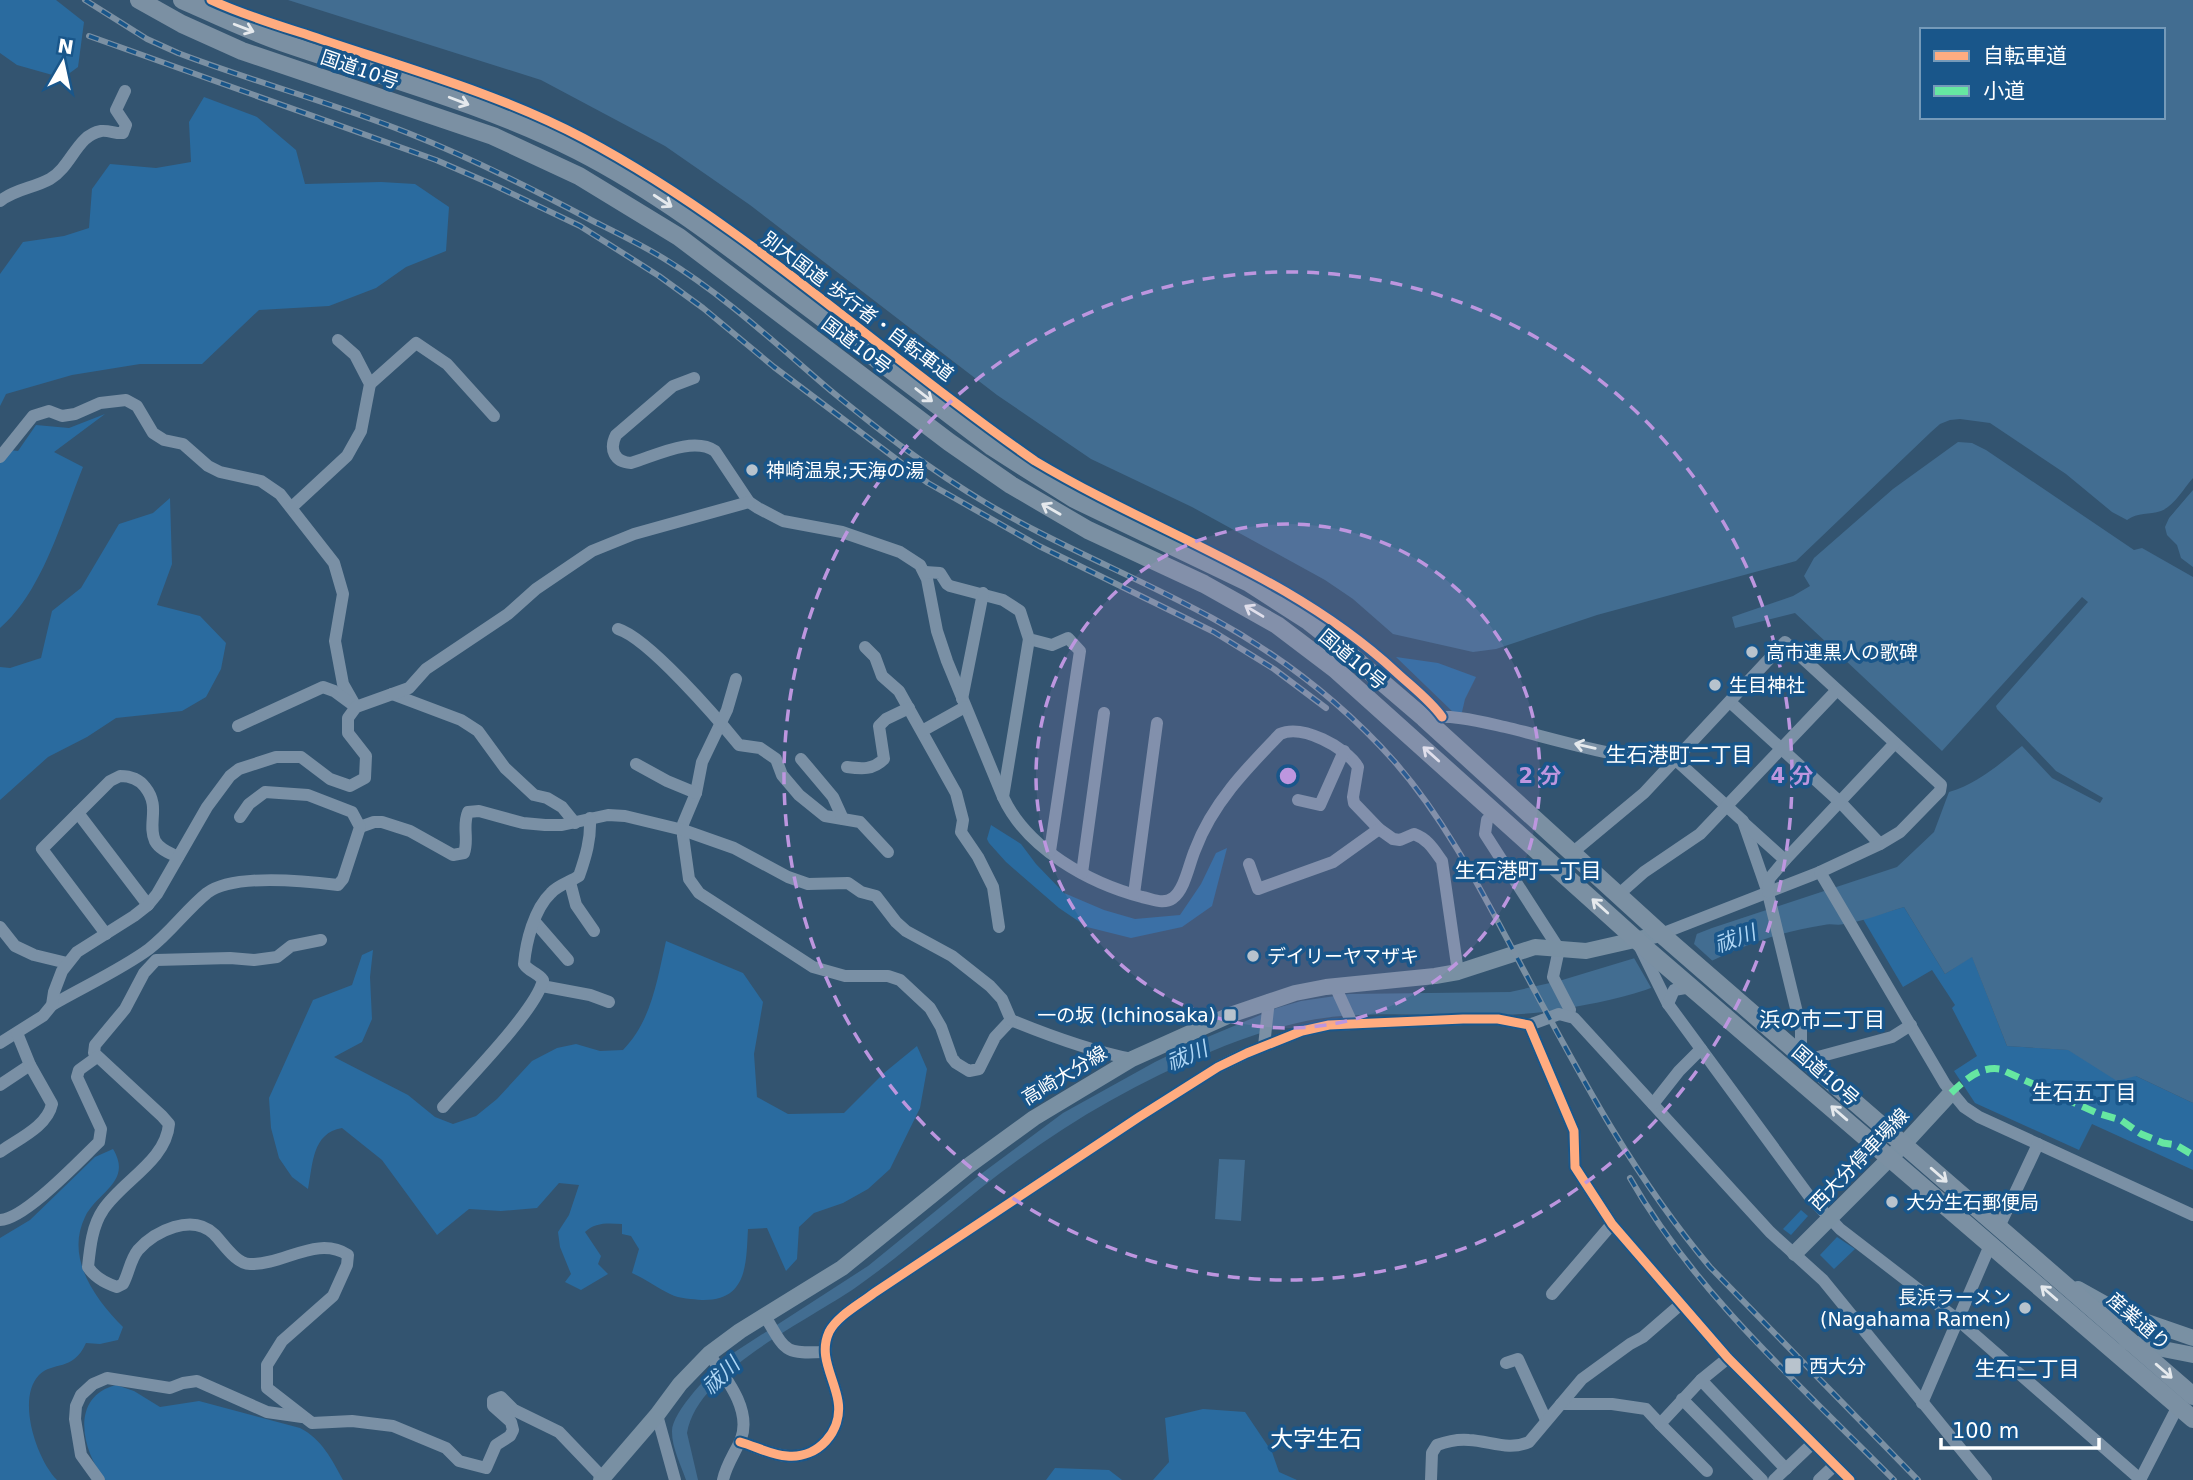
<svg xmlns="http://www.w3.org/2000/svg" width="2193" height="1480" font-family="'DejaVu Sans','Noto Sans JP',sans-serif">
	<rect width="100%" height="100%" fill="#335470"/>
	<g fill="#2a6b9f">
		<polygon points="0,0 56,0 84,22 78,67 63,78 17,65 0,53"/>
		<polygon points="204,97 257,117 296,150 305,184 381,182 415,184 449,207 446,251 406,267 376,288 329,306 259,310 202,364 140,364 72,375 6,394 0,406 0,274 23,242 64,236 89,228 92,189 110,164 156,168 191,162 189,122"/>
		<path d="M 105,414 L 54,452 L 83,467 C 62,519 43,591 0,628 L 0,449 L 18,451 L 36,425 L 69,428 Z"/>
		<polygon points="170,498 172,564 157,605 200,616 226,643 221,669 206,697 182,711 116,718 87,737 48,757 0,800 0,667 10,668 41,658 52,611 81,588 119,524 153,513"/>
		<polygon points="1396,657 1438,663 1476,677 1465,699 1462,712 1459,715 1454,713"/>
		<polygon points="991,825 1021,844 1036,864 1064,893 1104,910 1135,919 1180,915 1201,884 1216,853 1227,848 1212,906 1182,927 1131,938 1087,927 1059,908 1006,862 989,843 987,839"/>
		<polygon points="1904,907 1945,974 1972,956 2007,1046 2069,1050 2087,1061 2136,1076 2193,1103 2193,1170 2092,1124 2079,1150 1975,1103 1954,1071 1977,1056 1952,1008 1955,1005 1932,970 1903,987 1863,919"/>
		<path d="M 666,941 L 743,973 L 763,1002 L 754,1054 L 757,1097 L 788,1114 L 844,1113 L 884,1073 L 917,1046 L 927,1069 L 920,1108 L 890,1169 L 868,1189 L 843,1203 L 814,1213 L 799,1227 L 797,1259 L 786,1271 L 767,1228 L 748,1229 C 746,1263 748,1301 702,1300 C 692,1299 680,1299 670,1294 C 657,1288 646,1279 632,1273 L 639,1249 L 631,1236 L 622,1234 L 622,1224 C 608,1223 595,1222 585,1232 L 601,1256 L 598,1264 L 608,1274 L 581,1290 L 565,1282 L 571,1274 L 560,1247 L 558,1232 L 569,1215 L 579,1185 L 559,1183 L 537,1208 L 501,1211 L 469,1209 L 437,1235 L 382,1160 L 342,1128 C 312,1133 313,1164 308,1189 L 292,1177 L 279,1158 L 271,1128 L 269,1098 L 313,1000 L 352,985 L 362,955 L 373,950 L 370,977 L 372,1019 L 362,1042 L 334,1057 L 408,1095 L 435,1117 L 453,1124 L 476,1116 L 497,1099 L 532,1061 L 557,1048 L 576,1044 L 600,1051 L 623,1050 C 652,1020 657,980 666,941 Z"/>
		<path d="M 113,1149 C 133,1182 97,1192 85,1217 C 65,1258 95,1299 123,1327 L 118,1340 L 100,1344 L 86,1343 C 73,1372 53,1361 39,1375 C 16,1399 37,1460 57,1480 L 0,1480 L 0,1238 L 30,1220 L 95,1157 Z"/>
		<polygon points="1801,1210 1808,1216 1791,1235 1783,1229"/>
		<polygon points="1837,1237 1855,1249 1834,1269 1820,1255"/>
		<path d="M 116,1385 L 134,1391 L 160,1407 L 199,1401 L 300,1428 C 322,1439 332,1460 343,1480 L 105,1480 C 82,1451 69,1397 116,1385 Z"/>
		<polygon points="1203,1409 1245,1412 1272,1452 1279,1472 1297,1480 1153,1480 1169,1462 1165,1418"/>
		<polygon points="1055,1468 1109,1470 1122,1480 1046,1480"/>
	</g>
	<g fill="#426d91" fill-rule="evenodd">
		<path d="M 288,0 L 2193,0 L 2193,478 C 2184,488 2174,506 2161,511 C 2149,515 2138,512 2127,520 L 2112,512 L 2066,474 L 1990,423 L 1960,419 L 1950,420 L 1940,424 L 1931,432 L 1796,561 L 1597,615 L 1496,649 L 1473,652 L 1393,634 L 1353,599 L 1325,580 L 1192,507 L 1091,459 L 997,395 L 750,205 L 665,146 L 541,80 ZM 1922,30 L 2163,30 L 2163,117 L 1922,117 Z"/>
		<path d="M 1958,442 L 1972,443 L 1986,450 L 2134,550 L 2142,548 L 2193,577 L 2193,1103 L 2136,1076 L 2117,1081 L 2068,1050 L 2007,1046 L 1972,957 L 1945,974 L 1904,907 C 1884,913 1864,921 1844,924 C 1837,926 1831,923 1824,925 C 1800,929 1774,935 1751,944 C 1718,956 1689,973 1656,986 C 1629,997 1592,1004 1563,1009 C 1491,1022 1414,1010 1342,1016 C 1298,1019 1251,1035 1210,1052 C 1142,1080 1077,1117 1018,1160 C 962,1200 912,1248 855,1288 C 807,1321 697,1372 687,1433 L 698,1480 L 686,1480 C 681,1465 672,1448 672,1432 C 671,1412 712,1372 727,1357 L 868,1266 L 981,1174 L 1063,1113 L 1155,1062 L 1198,1041 L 1277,1008 L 1301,1001 L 1349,994 L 1510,992 L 1559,981 L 1635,958 L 1712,928 L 1897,867 L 1934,832 L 1949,792 C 1979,783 1998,765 2022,746 L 2052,778 L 2100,803 L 2103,798 L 2056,771 L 1997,709 L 1996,706 L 2088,602 L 2082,597 L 1942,751 L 1795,613 L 1735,628 L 1732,617 L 1793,596 L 1810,586 L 1804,576 L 1814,558 L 1893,489 Z"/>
		<polygon points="2193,489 2193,567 2181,558 2177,545 2167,535 2165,527 2169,518"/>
		<polygon points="1219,1159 1245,1160 1241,1221 1215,1219"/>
	</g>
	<g fill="#335470">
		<polygon points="2193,486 2193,490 2161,527 2166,515"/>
		<polygon points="1697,933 1694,944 1716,964 1653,991 1634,958"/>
	</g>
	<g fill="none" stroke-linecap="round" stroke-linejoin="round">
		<g stroke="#7a90a5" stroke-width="12">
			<path d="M 0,201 C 15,189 34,188 50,179 C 72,166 77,135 101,131 C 109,130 116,134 123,133 L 126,125 L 116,110 L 125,91"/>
			<path d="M 694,378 L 673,386 L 616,435 C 609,449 614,462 631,463 C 655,456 693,436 715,451 L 749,502 L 758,508 L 783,521 L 842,532 L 900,552 L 920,565 L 927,579 L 937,631 L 947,661 L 1003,797 C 1027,849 1089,883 1142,897 C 1153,899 1163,905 1173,898 C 1185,889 1189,864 1195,850 C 1212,804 1246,769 1280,734 C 1302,724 1346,747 1358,767 L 1353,797 L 1354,803 L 1379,829 L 1393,839 L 1400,840 L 1414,834 C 1428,839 1434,850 1442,861 L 1458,972"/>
			<polyline points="370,384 416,343 447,364 494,416"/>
			<polyline points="0,457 33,416 49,411 62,416 75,414 100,403 126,400 137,406 153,433 164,440 183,444 208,466 220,472 261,481 280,494 334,563 343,594 335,641 343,684 356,707"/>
			<polyline points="292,507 347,456 361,431 370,384 355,355 338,340"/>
			<polyline points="925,572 940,573 947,584 950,586 1003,600 1020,611 1029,639 1052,645 1068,638 1080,651 1050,851"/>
			<path d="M 618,629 C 648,638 717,718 739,745 L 760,748 L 776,759 L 782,775 L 799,795 L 825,816 L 860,822 L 888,852"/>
			<polyline points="865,647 875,657 882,676 899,691 956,793 963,820 961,832 978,857 993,887 999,927"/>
			<path d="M 736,679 L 727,710 L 702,762 L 696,793 L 683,824 L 683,836 L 689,879 L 699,893 L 813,967 L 845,976 L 888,976 L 900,980 L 930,1008 L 941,1027 L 952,1058 L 956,1063 L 969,1071 L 979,1069 L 995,1037 L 1011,1020 C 1050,1036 1090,1051 1132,1059"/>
			<polyline points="392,694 461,720 478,731 505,768 534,795 547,798 562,807 575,823"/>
			<polyline points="962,699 983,593"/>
			<polyline points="1730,702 1841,803 1880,844"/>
			<path d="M 1424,718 C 1451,714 1478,721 1505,727 C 1555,739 1626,762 1676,760 L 1743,821 L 1768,893 L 1801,1029 L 1801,1056"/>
			<polyline points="238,726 323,687 334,691 353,705"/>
			<polyline points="922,731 965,707"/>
			<polyline points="801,759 833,797 843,819"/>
			<polyline points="636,764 667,781 696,793"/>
			<path d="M 847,767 C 862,769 873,770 884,759 L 879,726 L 886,719 L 909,708"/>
			<polyline points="1003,797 1029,639"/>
			<polyline points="1298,800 1320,805 1344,751"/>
			<polyline points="1495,812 1487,820 1485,834 1559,949 1553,977 1570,1010 1568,1015"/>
			<polyline points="78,813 148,905"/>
			<polyline points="1745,824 1785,860"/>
			<path d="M 360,827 L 374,822 L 382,822 L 410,831 L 453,855 L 464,853 C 469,839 462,826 468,812 L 479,811 L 523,823 L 545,825 L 562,825 L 608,815 L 625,816 L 683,830 L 734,848 L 788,877 L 808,884 L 848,883 L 861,892 L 876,896 L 896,922 L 906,931 L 952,956 L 990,986 L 1002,999 L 1011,1020"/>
			<polyline points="1572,853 1644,793 1785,642 1941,785 1940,791 1900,832 1880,844 1820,872 1661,934"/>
			<polyline points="1249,864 1258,889 1333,862 1379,829"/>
			<polyline points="1820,872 1945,1084 1964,1107 1979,1117 2193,1215"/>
			<polyline points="1082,873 1104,713"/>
			<polyline points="570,882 576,905 594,931"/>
			<polyline points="1768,892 1769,879 1785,860 1895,743"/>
			<polyline points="1134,894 1157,723"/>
			<polyline points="1618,895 1644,872 1700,834 1837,690"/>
			<polyline points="535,922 568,960"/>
			<polyline points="0,927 15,946 34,955 67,963"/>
			<path d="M 106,934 L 42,849 L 110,781 L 120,776 C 130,776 139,779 145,787 C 161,807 147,823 155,841 C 160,850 170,853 178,857"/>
			<path d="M 321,940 L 291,946 L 277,957 L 254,960 L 230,958 L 156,960 L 144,973 L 125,1009 L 95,1045 L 94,1053 L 162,1116 L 169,1124 C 166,1161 122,1181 103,1210 C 92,1226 90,1248 88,1267 C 95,1278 105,1283 117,1287 L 123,1284 C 129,1273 130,1260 138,1250 C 155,1231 192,1213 214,1234 C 224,1244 236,1264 250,1264 C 284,1265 317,1235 348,1255 L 347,1265 L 333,1296 L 282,1341 L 267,1365 L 267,1388 L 312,1423 L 352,1421 L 393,1426 L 446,1448 L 459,1461 L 486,1468 L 496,1445 L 510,1436 L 513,1430 L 511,1422 L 493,1406 L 493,1400 L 501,1397 L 514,1410 L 559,1432 L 603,1478"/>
			<polyline points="1639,945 1668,1004 1809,1196 1840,1229 1958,1320 2141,1480"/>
			<polyline points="542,986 590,995 609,1002"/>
			<polyline points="1335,986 1352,1023"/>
			<polyline points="1668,1004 1674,990 1691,987"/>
			<path d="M 52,1005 C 83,987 122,969 149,949 C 171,932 186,910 207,893 C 234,873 306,881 338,885 L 343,879 L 360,827 L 352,812 L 308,795 L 265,792 L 249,804 L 240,817"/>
			<polyline points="1529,1025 1559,1014 1574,1018 1770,1232 1823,1280 1986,1480"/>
			<polyline points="0,1043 43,1016 52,1005 54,992 62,971 77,952 134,916 148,905 157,894 207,807 230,776 239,769 276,757 301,757 330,779 350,786 365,778 366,756 348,733 348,718 356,707 409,688 426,669 508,614 536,589 592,551 634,534 749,502"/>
			<polyline points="1264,1046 1269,1000"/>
			<polyline points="1807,1060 1892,1037 1911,1025"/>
			<polyline points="0,1085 30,1065"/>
			<polyline points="1653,1104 1679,1071 1701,1049"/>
			<path d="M 443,1107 C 466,1081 537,1009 543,980 C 537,972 529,972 524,964 C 526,942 534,909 551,893 C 558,885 570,882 579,876 C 586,856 591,839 590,818"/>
			<path d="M 0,1152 C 18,1139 47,1127 52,1104 L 30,1065 L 17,1033"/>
			<path d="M 0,1220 C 25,1219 80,1160 99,1142 L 101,1129 L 77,1077 L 79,1070 L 97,1057"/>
			<polyline points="1999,1227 2038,1144"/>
			<polyline points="1552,1294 1612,1224"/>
			<path d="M 765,1316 C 786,1351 783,1354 824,1352"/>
			<path d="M 709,1354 C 725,1377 752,1409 741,1439 C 735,1453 726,1465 723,1480"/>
			<polyline points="1506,1363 1518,1359 1546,1420"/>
			<polyline points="1701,1380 1786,1469"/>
			<polyline points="1682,1399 1762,1480"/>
			<polyline points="1922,1403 1991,1243"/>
			<polyline points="1561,1404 1612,1404 1646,1409 1660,1424"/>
			<polyline points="657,1415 675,1480"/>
			<path d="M 740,1442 C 755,1446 771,1455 787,1456 C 818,1459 843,1431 838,1401 C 834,1377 818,1356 829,1332 C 837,1316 860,1304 874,1293 L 1139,1117 L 1218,1067 L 1247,1053 L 1302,1031 L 1329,1025 L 1463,1019 L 1498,1019 L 1529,1025 L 1574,1131 L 1575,1167 L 1612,1224 L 1728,1358 L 1850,1480"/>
			<polyline points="1707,1471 1660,1424 1701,1380 1728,1358"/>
			<polyline points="99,1480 81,1455 75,1419 76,1406 81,1395 93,1384 107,1378 170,1388 183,1383 197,1381 267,1412 302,1417"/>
			<path d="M 1431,1480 L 1432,1453 L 1437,1445 C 1448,1441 1458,1439 1469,1440 C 1490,1441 1509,1451 1529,1442 L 1582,1379 L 1630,1344 L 1643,1337 L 1681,1304"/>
			<polyline points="1774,1480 1812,1444"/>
			<polyline points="1819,1480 1835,1465"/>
			<polyline points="2140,1480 2178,1406"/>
		</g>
		<g stroke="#7990a3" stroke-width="16">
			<polyline points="1795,1253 1904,1144 1951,1093"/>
			<polyline points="2078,1289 2121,1313 2193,1338"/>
			<polyline points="2127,1342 2193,1355"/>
			<polyline points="601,1480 657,1415 680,1384 709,1354 740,1331 842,1268 968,1166 1034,1118 1132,1059 1230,1015 1295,993 1326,987 1435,976 1458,972 1535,947 1586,951 1661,934"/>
		</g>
		<g stroke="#7b90a3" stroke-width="18">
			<polyline points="139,0 182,24 242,51 493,136 579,176 679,237 949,442 1011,485 1088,530 1204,584 1277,625 1335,669 1650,952 2193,1419"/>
			<path d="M 182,0 C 216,15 249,31 284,43 C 383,77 485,104 578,151 C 656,191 724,243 793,296 C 860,346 926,397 992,447 L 1074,499 L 1249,583 L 1308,621 L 1341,647 L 1424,718 L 1661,934 L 2193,1396"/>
		</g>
		<g stroke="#7b90a3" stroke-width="6">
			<g id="rail">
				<path d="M 85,0 L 147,39 L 178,53 C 254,82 333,103 408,133 C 471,158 531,188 591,220 C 615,232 640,244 663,258 C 723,294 776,344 830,390 C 880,431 930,470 986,503 C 1058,546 1137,577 1212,618 C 1280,655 1342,703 1394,761 C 1448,823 1484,896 1522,967 C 1580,1075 1631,1173 1710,1267 L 1918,1480"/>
				<polyline points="89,36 436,160 496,186 580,226 659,276 703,308 774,367 928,483 1039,546 1214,632 1274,669 1326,708"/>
				<path d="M 1630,1178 C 1697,1295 1800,1385 1894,1480"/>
			</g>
		</g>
		<use href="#rail" stroke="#19568a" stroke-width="3.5" stroke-dasharray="10" stroke-linecap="butt"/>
		<path stroke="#66e7a1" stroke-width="7" stroke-dasharray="14 7" stroke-linecap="butt" d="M 1951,1093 C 1965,1080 1980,1066 2000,1069 L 2097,1113 L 2121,1120 L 2141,1134 L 2163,1143 L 2176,1145 L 2193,1155"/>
		<g stroke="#19568a" stroke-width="13">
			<g id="cycleway">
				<path d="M 211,0 C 243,15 277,25 311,36 C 402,67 498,93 583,138 C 747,225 883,356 1035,461 C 1157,534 1290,574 1396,672 C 1411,686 1430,700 1442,717"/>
				<path d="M 740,1442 C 755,1446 771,1455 787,1456 C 818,1459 843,1431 838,1401 C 834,1377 818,1356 829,1332 C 837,1316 860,1304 874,1293 L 1139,1117 L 1218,1067 L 1247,1053 L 1302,1031 L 1329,1025 L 1463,1019 L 1498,1019 L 1529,1025 L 1574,1131 L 1575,1167 L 1612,1224 L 1728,1358 L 1850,1480"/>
			</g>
		</g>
		<use href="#cycleway" stroke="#ffac80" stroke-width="9"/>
	</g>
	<defs><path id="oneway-shaft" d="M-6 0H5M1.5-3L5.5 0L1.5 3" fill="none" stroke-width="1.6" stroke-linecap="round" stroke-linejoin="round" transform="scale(1.75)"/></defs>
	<g stroke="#e5e9ed">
		<use href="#oneway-shaft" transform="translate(244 28) rotate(21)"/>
		<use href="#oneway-shaft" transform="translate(459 101) rotate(21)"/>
		<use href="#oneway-shaft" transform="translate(663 201) rotate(33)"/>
		<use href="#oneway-shaft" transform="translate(924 395) rotate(38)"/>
		<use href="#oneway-shaft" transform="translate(1051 509) rotate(-150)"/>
		<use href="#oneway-shaft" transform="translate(1254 611) rotate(-149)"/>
		<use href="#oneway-shaft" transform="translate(1431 754) rotate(-138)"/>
		<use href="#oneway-shaft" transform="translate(1600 906) rotate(-138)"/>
		<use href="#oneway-shaft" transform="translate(1839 1113) rotate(-139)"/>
		<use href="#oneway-shaft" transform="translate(1939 1175) rotate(41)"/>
		<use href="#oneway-shaft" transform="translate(2049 1293) rotate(-139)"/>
		<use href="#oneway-shaft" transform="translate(2164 1371) rotate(41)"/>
	</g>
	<use stroke="#e4e9ed" href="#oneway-shaft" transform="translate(1585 746) rotate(-167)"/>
	<circle cx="1288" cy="776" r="252" fill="#bd96df" fill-opacity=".12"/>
	<g fill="none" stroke="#bd96df" stroke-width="3.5" stroke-dasharray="12 9">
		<circle cx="1288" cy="776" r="252"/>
		<circle cx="1288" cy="776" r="504"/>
	</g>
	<g fill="#b8c3cd" stroke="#19568a" stroke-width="2.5">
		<circle cx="752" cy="470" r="7"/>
		<circle cx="1752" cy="652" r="7"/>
		<circle cx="1715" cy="685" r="7"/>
		<circle cx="1253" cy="956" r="7"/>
		<rect x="1223" y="1008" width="14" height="14" rx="3.5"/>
		<circle cx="1892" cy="1202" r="7"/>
		<circle cx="2025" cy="1308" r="7"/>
		<rect x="1784" y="1357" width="18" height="18" rx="3.5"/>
	</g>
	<g text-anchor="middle" stroke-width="7" stroke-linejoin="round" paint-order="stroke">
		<g font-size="19" fill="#fff" stroke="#19568a">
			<text transform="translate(360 69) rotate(19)" y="7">国道10号</text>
			<text transform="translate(858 306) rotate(37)" y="7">別大国道 歩行者・自転車道</text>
			<text transform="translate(857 345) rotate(37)" y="7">国道10号</text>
			<text transform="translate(1353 659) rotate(40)" y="7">国道10号</text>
			<text transform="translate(1064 1075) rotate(-31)" y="7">高崎大分線</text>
			<text transform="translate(1826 1075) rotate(41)" y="7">国道10号</text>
			<text transform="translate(1859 1159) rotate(-46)" y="7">西大分停車場線</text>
			<text transform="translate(2139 1321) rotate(41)" y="7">産業通り</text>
		</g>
		<g font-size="19" fill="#fff" stroke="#19568a" text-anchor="start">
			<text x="766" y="477">神崎温泉;天海の湯</text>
			<text x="1766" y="659">高市連黒人の歌碑</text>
			<text x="1729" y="692">生目神社</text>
			<text x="1267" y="963">デイリーヤマザキ</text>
			<text x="1216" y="1022" text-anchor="end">一の坂 (Ichinosaka)</text>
			<text x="1906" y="1209">大分生石郵便局</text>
			<text x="2011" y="1304" text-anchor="end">長浜ラーメン<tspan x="2011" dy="22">(Nagahama Ramen)</tspan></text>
			<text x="1809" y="1373">西大分</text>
		</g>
		<g font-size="21" fill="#fff" stroke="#19568a">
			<text x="1679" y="762">生石港町二丁目</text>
			<text x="1528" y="878">生石港町一丁目</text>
			<text x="1822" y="1027">浜の市二丁目</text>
			<text x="2084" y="1100">生石五丁目</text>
			<text x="2027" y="1376">生石二丁目</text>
		</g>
		<g font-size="21" font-style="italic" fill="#aed6f5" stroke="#19568a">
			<text transform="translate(1735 939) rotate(-20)" y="7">祓川</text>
			<text transform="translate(1187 1056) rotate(-23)" y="7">祓川</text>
			<text transform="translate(721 1376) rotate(-44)" y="7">祓川</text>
		</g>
		<g font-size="23" fill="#fff" stroke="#19568a">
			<text x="1316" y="1447">大字生石</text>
		</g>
	</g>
	<circle cx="1288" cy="776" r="10" fill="#bd96df" stroke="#19568a" stroke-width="3.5"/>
	<g font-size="21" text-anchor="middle" font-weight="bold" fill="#bd96df" stroke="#19568a" stroke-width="7" stroke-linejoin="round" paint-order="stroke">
		<text x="1540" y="783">2 分</text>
		<text x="1792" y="783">4 分</text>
	</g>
	<rect x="1920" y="28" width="245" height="91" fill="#19568a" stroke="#759ab9" stroke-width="2"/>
	<rect x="1934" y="51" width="35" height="10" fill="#ffac80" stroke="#759ab9" stroke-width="2"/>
	<text x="1983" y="63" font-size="21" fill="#ffffff">自転車道</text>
	<rect x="1934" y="86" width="35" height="10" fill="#66e7a1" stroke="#759ab9" stroke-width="2"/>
	<text x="1983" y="98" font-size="21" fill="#ffffff">小道</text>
	<g transform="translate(63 63) rotate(9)" stroke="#19568a" stroke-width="5" paint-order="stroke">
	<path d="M0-5L12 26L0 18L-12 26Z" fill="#ffffff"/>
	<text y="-10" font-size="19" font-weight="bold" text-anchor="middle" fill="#ffffff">N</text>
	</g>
	<path d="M1941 1438v10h158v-10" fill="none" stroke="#ffffff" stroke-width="3.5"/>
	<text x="1952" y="1438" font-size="21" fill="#ffffff" stroke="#19568a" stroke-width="5" paint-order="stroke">100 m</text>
</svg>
